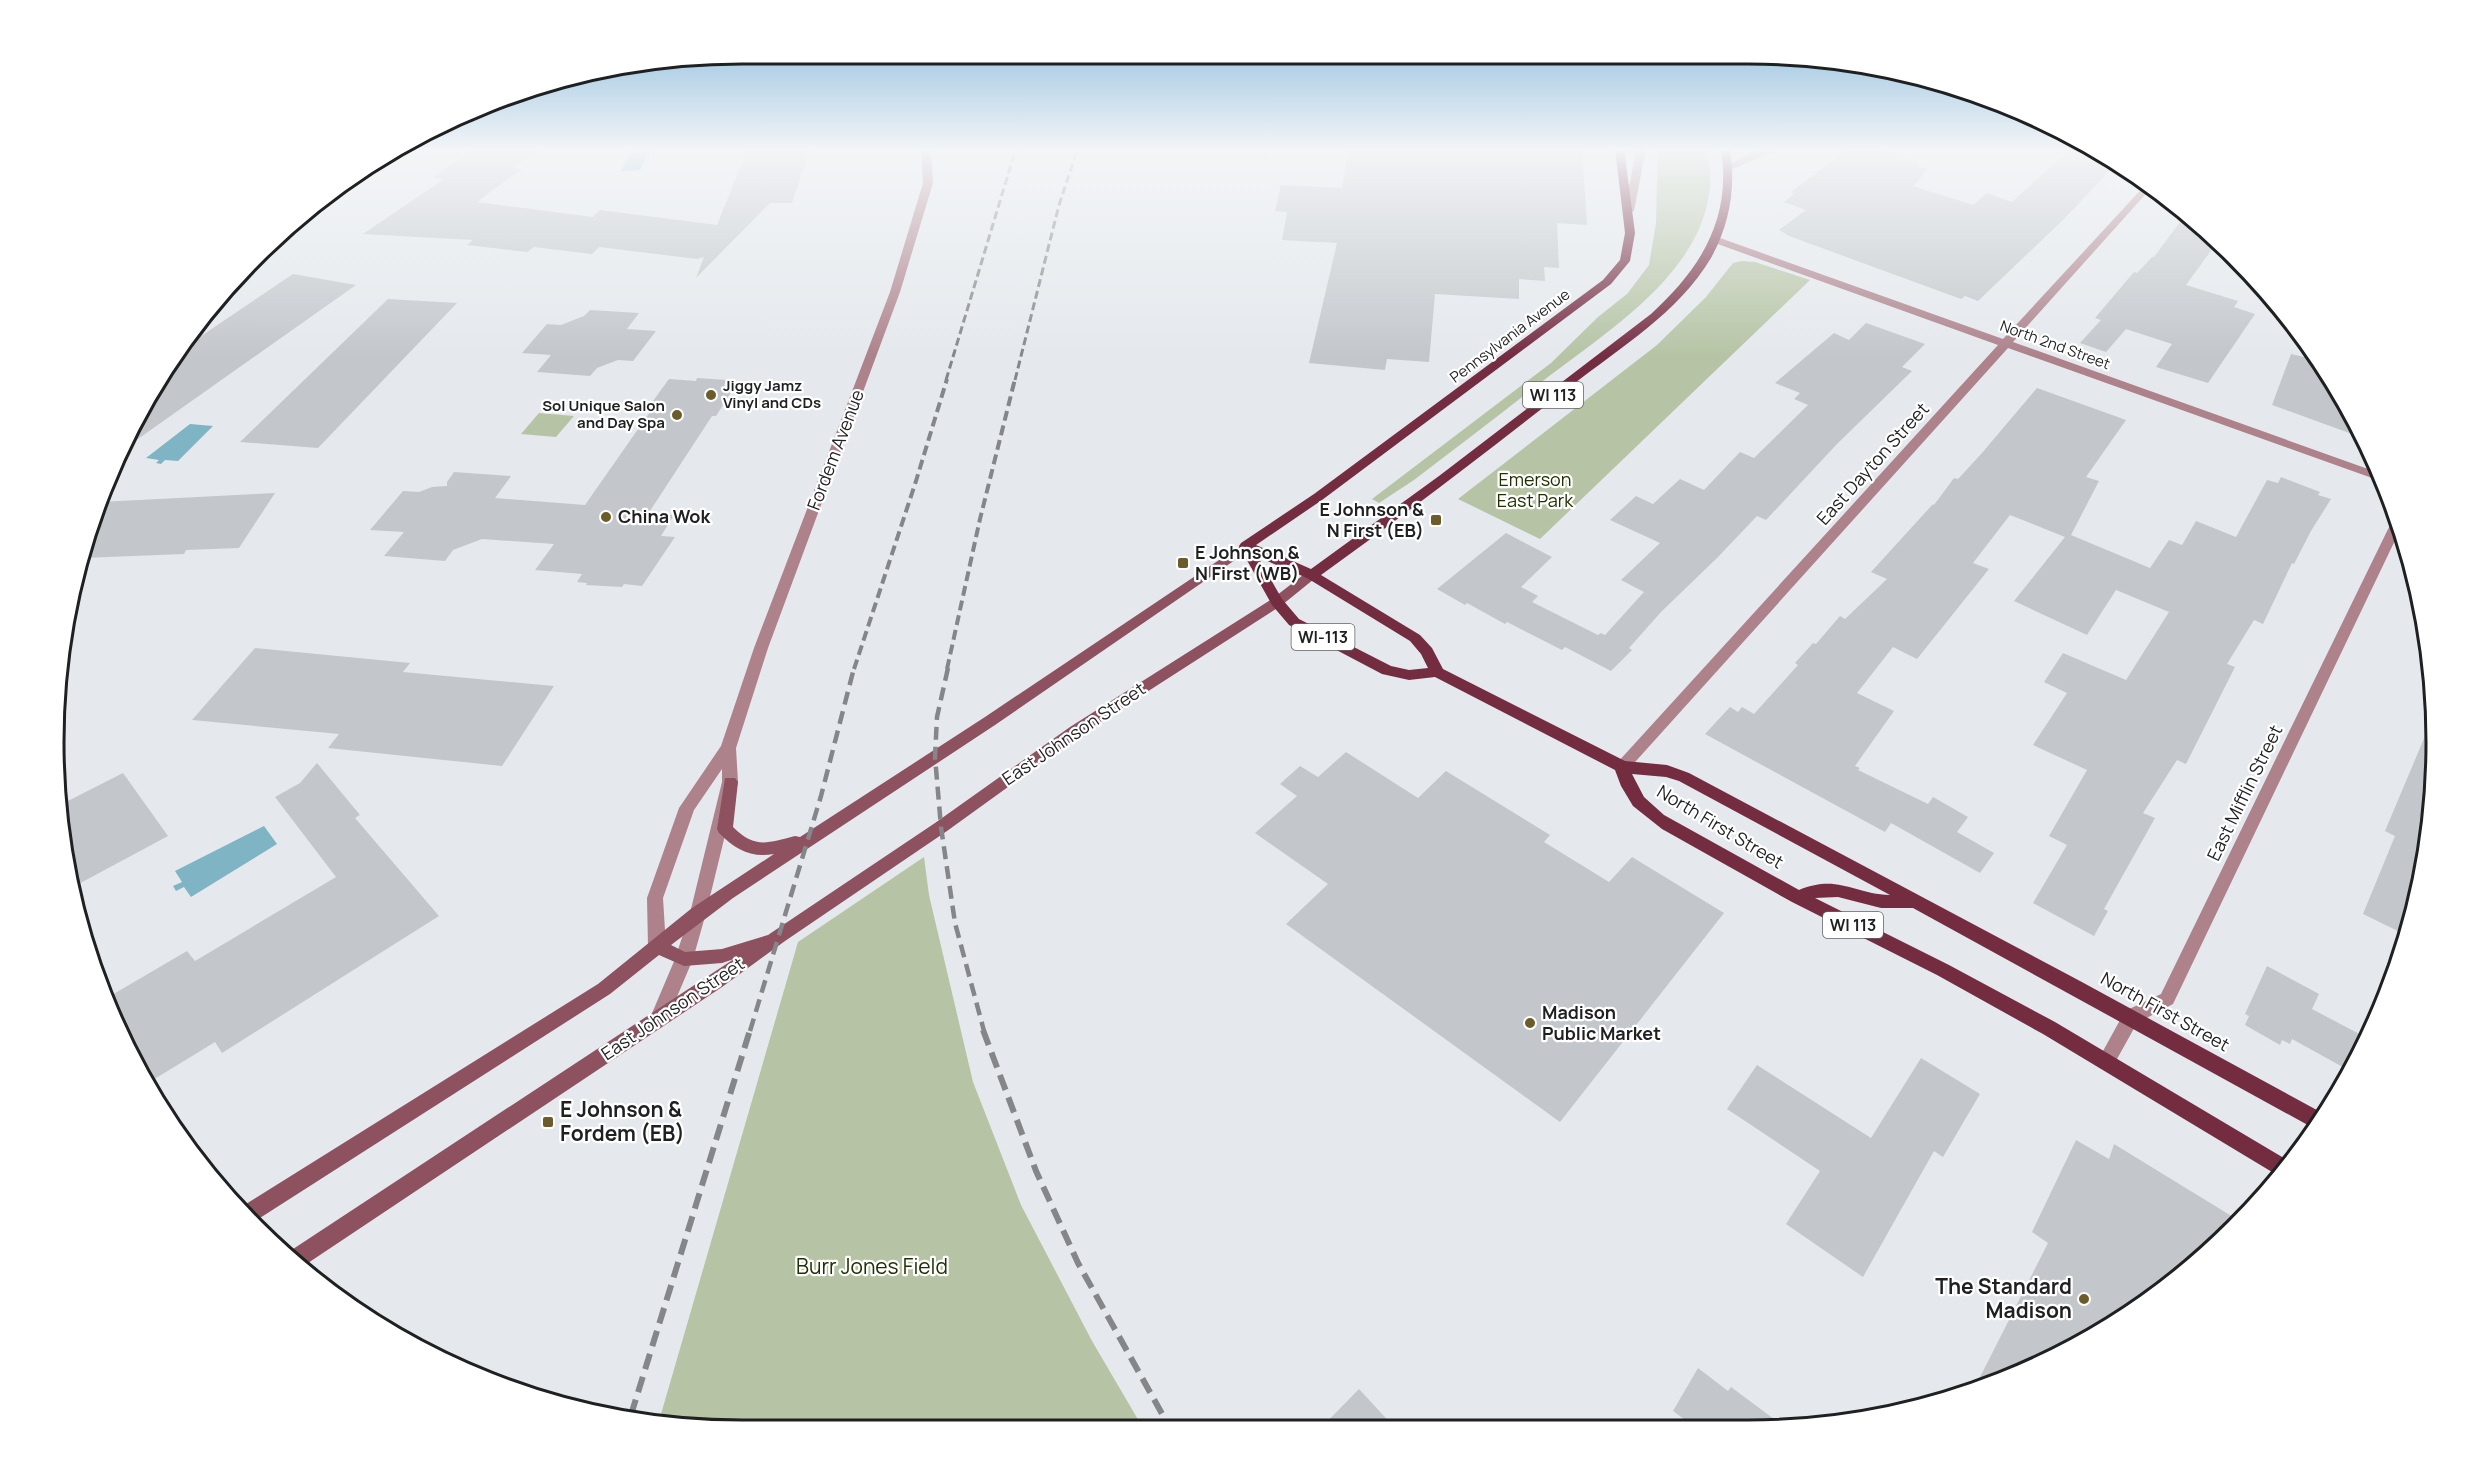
<svg xmlns="http://www.w3.org/2000/svg" width="2491" height="1484" font-family="Manrope,sans-serif">
	<rect width="100%" height="100%" fill="#e5e9ed"/>
	<g fill="#b6c4a5">
		<path d="M 1658,148 L 1707,148 C 1731,254 1619,323 1548,377 C 1503,412 1459,446 1414,480 L 1379,503 L 1372,499 L 1551,363 L 1598,317 L 1627,294 L 1649,265 L 1656,223 Z"/>
		<polygon points="1742,261 1755,262 1810,280 1540,539 1458,499 1657,345 1706,297 1733,263"/>
		<polygon points="539,413 574,416 556,437 521,434"/>
		<polygon points="924,857 929,895 973,1082 1021,1205 1092,1341 1143,1428 697,1428 659,1421 798,942"/>
	</g>
	<g fill="#7fb4c4">
		<polygon points="651,149 640,170 621,171 632,150"/>
		<polygon points="190,424 213,426 178,461 165,460 161,464 156,463 159,460 146,458"/>
		<polygon points="264,826 277,844 191,897 184,887 176,891 173,886 182,882 175,871"/>
	</g>
	<g fill="#c3c7cb">
		<polygon points="475,148 540,148 513,168 521,169 477,202 593,217 600,210 717,225 748,148 810,148 792,203 770,203 696,278 704,257 697,259 599,247 592,254 534,247 527,252 467,245 473,240 363,234 444,179 434,177"/>
		<polygon points="1349,148 1582,148 1587,225 1557,223 1559,268 1544,267 1545,281 1519,279 1519,299 1435,294 1429,362 1387,359 1385,370 1309,363 1337,243 1282,240 1287,212 1275,211 1281,185 1342,188"/>
		<polygon points="1850,148 1874,148 1919,163 1917,166 1928,169 1913,186 1973,205 1987,193 2012,202 2068,151 2116,164 2065,218 1978,301 1965,296 1961,299 1789,236 1779,230 1806,210 1784,202 1794,194 1791,192"/>
		<polygon points="2191,219 2218,241 2186,285 2238,301 2234,307 2255,314 2208,383 2156,367 2172,344 2126,329 2106,352 2080,343 2101,320 2095,318 2134,272 2137,273 2152,257 2154,257 2180,222 2188,224"/>
		<polygon points="293,274 356,285 128,446 170,359 176,353"/>
		<polygon points="388,299 457,303 318,448 240,442"/>
		<polygon points="590,310 639,313 627,329 656,331 633,361 618,360 597,368 590,376 537,372 551,355 522,353 547,324 561,325 584,316"/>
		<polygon points="1866,323 1925,344 1902,367 1912,371 1837,444 1766,520 1757,516 1718,557 1661,612 1629,648 1632,650 1611,671 1565,647 1562,650 1507,622 1505,624 1467,603 1465,605 1437,589 1506,533 1552,557 1521,587 1538,596 1532,602 1598,635 1601,633 1605,635 1644,592 1621,580 1660,543 1610,520 1636,496 1653,504 1680,479 1704,490 1740,452 1754,458 1808,405 1794,399 1800,393 1775,383 1834,333 1849,340"/>
		<polygon points="2291,354 2322,361 2363,438 2272,405"/>
		<polygon points="697,378 727,380 724,385 735,386 716,416 712,416 648,514 674,515 661,536 675,537 642,586 624,584 622,587 586,585 587,583 577,582 582,574 535,570 554,544 482,539 453,550 445,561 384,556 404,532 370,530 403,491 419,492 432,487 447,486 447,482 454,472 511,476 495,498 585,505 650,412 645,412 669,379 696,381"/>
		<polygon points="2037,388 2126,420 2086,477 2099,481 2071,535 2150,568 2169,540 2182,545 2196,521 2236,537 2267,480 2278,483 2281,477 2320,492 2318,495 2331,499 2311,531 2294,564 2292,563 2263,624 2254,620 2227,664 2235,667 2186,764 2177,760 2143,813 2155,818 2104,909 2108,911 2094,936 2033,903 2067,845 2049,836 2087,770 2033,745 2067,693 2044,682 2063,653 2126,680 2169,612 2116,590 2087,635 2014,601 2065,537 2010,515 1973,563 1989,569 1917,659 1893,647 1857,693 1894,711 1855,766 1860,768 1858,770 1928,804 1933,797 1968,817 1957,832 1994,853 1980,873 1891,823 1885,832 1705,734 1730,707 1738,712 1742,707 1754,714 1798,665 1795,663 1813,643 1816,644 1840,616 1845,619 1887,579 1871,572 1933,504 1934,505 1954,478 1958,479 1982,453"/>
		<polygon points="275,493 239,548 186,550 184,554 82,558 90,521 100,502"/>
		<polygon points="255,648 410,663 403,672 554,686 502,766 328,748 339,734 192,720"/>
		<polygon points="2433,717 2437,742 2424,877 2406,935 2363,914 2395,836 2385,831"/>
		<polygon points="1346,752 1418,798 1446,771 1550,835 1544,842 1609,882 1632,857 1724,913 1560,1122 1286,924 1328,884 1255,833 1297,796 1280,784 1300,766 1318,777"/>
		<polygon points="317,763 360,815 355,818 439,916 222,1053 215,1042 148,1083 125,1047 105,999 187,951 195,961 336,877 275,797 300,783"/>
		<polygon points="123,773 168,836 73,887 60,832 58,806"/>
		<polygon points="2267,966 2319,994 2312,1009 2367,1038 2350,1071 2292,1039 2290,1044 2282,1040 2280,1045 2245,1025 2249,1016 2245,1014"/>
		<polygon points="1921,1058 1980,1094 1943,1157 1934,1151 1863,1277 1786,1224 1820,1171 1727,1109 1757,1065 1871,1138"/>
		<polygon points="2076,1140 2109,1159 2114,1144 2238,1220 2203,1259 2093,1338 1975,1387 2048,1243 2032,1232"/>
		<polygon points="1698,1368 1728,1391 1731,1387 1786,1428 1696,1428 1673,1411"/>
		<polygon points="1359,1389 1395,1428 1321,1428"/>
	</g>
	<g fill="none" stroke-linecap="round" stroke-linejoin="round">
		<g fill="#ad828b" fill-rule="evenodd">
			<polygon points="2147,183 2152,187 2013,342 2382,474 2386,483 2008,348 1627,771 1617,771 1614,767 1617,763 1998,345 1712,242 1712,238 1720,238 2003,339"/>
			<polygon points="2396,517 2400,530 2173,1004 2137,1023 2112,1068 2106,1070 2100,1068 2097,1062 2125,1011 2161,994 2392,521"/>
		</g>
		<g fill="#ad828b" fill-rule="evenodd">
			<polygon points="921,148 931,148 933,183 900,292 768,648 736,748 738,782 706,913 693,959 668,1018 665,1024 659,1026 653,1024 650,1018 675,959 690,913 722,782 722,769 694,810 663,898 666,946 663,951 657,953 651,951 648,946 647,898 679,808 721,746 754,648 890,292 923,183"/>
			<polygon points="1637,148 1646,148 1634,211 1629,214 1624,211"/>
			<polygon points="1766,148 1781,148 1733,169 1725,167 1751,153"/>
		</g>
		<path fill="#8d515f" fill-rule="evenodd" d="M 1246,542 L 1251,543 L 1253,546 L 1251,549 L 995,725 L 733,898 L 671,945 L 685,952 L 722,949 L 768,935 L 935,823 L 1070,727 L 1272,599 L 1307,572 L 1312,571 L 1319,575 L 1282,605 L 1080,735 L 947,831 L 785,941 L 722,987 L 302,1267 L 287,1253 L 734,959 L 722,963 L 684,966 L 659,955 L 610,994 L 252,1223 L 238,1209 L 598,984 L 692,908 L 774,854 C 751,858 736,850 719,833 L 717,829 L 725,778 L 735,778 L 738,782 L 733,827 C 755,849 767,843 795,836 L 800,837 L 985,717 Z"/>
		<path fill="#742c41" fill-rule="evenodd" d="M 1615,148 L 1624,148 L 1635,233 L 1630,261 L 1611,284 L 1322,500 L 1256,545 L 1311,569 L 1439,476 L 1651,314 C 1701,268 1732,219 1721,148 L 1730,148 C 1736,187 1730,223 1711,258 C 1678,313 1621,347 1571,386 C 1489,450 1406,514 1321,575 L 1420,635 L 1432,648 L 1443,669 L 1625,761 L 1667,765 L 1689,773 L 2080,981 L 2326,1115 L 2315,1129 L 1913,908 L 1881,908 L 1838,897 L 1815,898 L 1949,965 L 2055,1022 L 2289,1161 L 2277,1175 L 2043,1034 L 1937,975 L 1792,902 L 1662,829 L 1633,806 L 1621,786 L 1615,770 L 1435,677 L 1409,680 L 1382,674 L 1289,625 L 1272,605 L 1239,546 L 1241,543 L 1314,494 L 1603,280 L 1620,260 L 1625,233 ZM 1258,557 L 1307,578 L 1410,641 L 1421,654 L 1428,668 L 1409,670 L 1391,666 L 1299,619 L 1282,599 ZM 1632,774 L 1666,777 L 1679,781 L 1890,895 C 1853,894 1838,874 1799,890 L 1664,815 L 1644,797 Z"/>
		<g stroke="#848689" stroke-width="3" stroke-dasharray="8 4" stroke-linecap="butt">
			<polyline points="946,380 1016,148"/>
			<polyline points="1015,380 1059,205 1078,148"/>
		</g>
		<g stroke="#848689" stroke-width="4" stroke-dasharray="10 5" stroke-linecap="butt">
			<polyline points="854,669 916,481 947,379"/>
			<polyline points="947,669 980,519 1015,379"/>
		</g>
		<g stroke="#848689" stroke-width="4.5" stroke-dasharray="13 7" stroke-linecap="butt">
			<polyline points="948,668 937,717 935,757 941,827 955,923 984,1031"/>
			<polyline points="750,1031 821,796 854,668"/>
		</g>
		<g stroke="#848689" stroke-width="6" stroke-dasharray="16 8" stroke-linecap="butt">
			<polyline points="983,1030 1036,1171 1078,1263 1170,1428"/>
			<polyline points="631,1415 750,1030"/>
		</g>
	</g>
	<linearGradient id="sky" x2="0" y2="1"><stop stop-color="#7eb4da"/><stop offset="0.42" stop-color="#f3f5f7"/><stop offset="1" stop-color="#f3f5f7" stop-opacity="0"/></linearGradient>
	<rect width="2491" height="356" fill="url(#sky)"/>
	<g fill="#6b5c29" stroke="#fff" stroke-width="2">
		<circle cx="711" cy="395" r="6"/>
		<circle cx="677" cy="415" r="6"/>
		<circle cx="606" cy="517" r="6"/>
		<rect x="1430" y="514" width="12" height="12" rx="3"/>
		<rect x="1177" y="557" width="12" height="12" rx="3"/>
		<circle cx="1530" cy="1023" r="6"/>
		<rect x="542" y="1116" width="12" height="12" rx="3"/>
		<circle cx="2084" cy="1299" r="6"/>
	</g>
	<g text-anchor="middle" stroke-width="4.5" stroke-linejoin="round" paint-order="stroke">
		<g font-size="15" fill="#1f2021" stroke="#fff">
			<text transform="translate(1510 336) rotate(-37)" y="5">Pennsylvania Avenue</text>
			<text transform="translate(2055 345) rotate(20)" y="5">North 2nd Street</text>
		</g>
		<g font-size="15" font-weight="bold" fill="#1f2021" stroke="#fff" text-anchor="start">
			<text x="723" y="391">Jiggy Jamz<tspan x="723" dy="17">Vinyl and CDs</tspan></text>
			<text x="665" y="411" text-anchor="end">Sol Unique Salon<tspan x="665" dy="17">and Day Spa</tspan></text>
		</g>
		<g fill="#fff" stroke="#626364" stroke-width="1.5">
			<rect x="1523" y="382" width="60" height="26" rx="4.5"/>
			<rect x="1291.5" y="624" width="63" height="26" rx="4.5"/>
			<rect x="1823" y="912" width="60" height="26" rx="4.5"/>
		</g>
		<g font-size="16" font-weight="bold" fill="#1f2021">
			<text x="1553" y="401">WI 113</text>
			<text x="1323" y="643">WI-113</text>
			<text x="1853" y="931">WI 113</text>
		</g>
		<g font-size="18" fill="#1f2021" stroke="#fff">
			<text transform="translate(836 450) rotate(-69)" y="6">Fordem Avenue</text>
			<text transform="translate(1873 464) rotate(-48)" y="6">East Dayton Street</text>
			<text transform="translate(1074 734) rotate(-34)" y="6">East Johnson Street</text>
			<text transform="translate(2245 793) rotate(-64)" y="6">East Mifflin Street</text>
			<text transform="translate(1720 827) rotate(31)" y="6">North First Street</text>
			<text transform="translate(673 1009) rotate(-34)" y="6">East Johnson Street</text>
			<text transform="translate(2165 1012) rotate(29)" y="6">North First Street</text>
		</g>
		<g font-size="18" fill="#213001" stroke="#fff">
			<text x="1535" y="486">Emerson<tspan x="1535" dy="21">East Park</tspan></text>
		</g>
		<g font-size="18" font-weight="bold" fill="#1f2021" stroke="#fff" text-anchor="start">
			<text x="1424" y="516" text-anchor="end">E Johnson &amp;<tspan x="1424" dy="21">N First (EB)</tspan></text>
			<text x="618" y="523">China Wok</text>
			<text x="1195" y="559">E Johnson &amp;<tspan x="1195" dy="21">N First (WB)</tspan></text>
			<text x="1542" y="1019">Madison<tspan x="1542" dy="21">Public Market</tspan></text>
		</g>
		<g font-size="21" font-weight="bold" fill="#1f2021" stroke="#fff" text-anchor="start">
			<text x="560" y="1117">E Johnson &amp;<tspan x="560" dy="24">Fordem (EB)</tspan></text>
			<text x="2072" y="1294" text-anchor="end">The Standard<tspan x="2072" dy="24">Madison</tspan></text>
		</g>
		<g font-size="21" fill="#213001" stroke="#fff">
			<text x="872" y="1274">Burr Jones Field</text>
		</g>
	</g>
	<path d="M0 0H2491V1484H0ZM742 64H1748A678 678 0 0 1 2426 742V742A678 678 0 0 1 1748 1420H742A678 678 0 0 1 64 742V742A678 678 0 0 1 742 64Z" fill="#fff" fill-rule="evenodd"/>
	<path fill="none" stroke="#1f2021" stroke-width="3" d="M742 64H1748A678 678 0 0 1 2426 742V742A678 678 0 0 1 1748 1420H742A678 678 0 0 1 64 742V742A678 678 0 0 1 742 64Z"/>
</svg>
